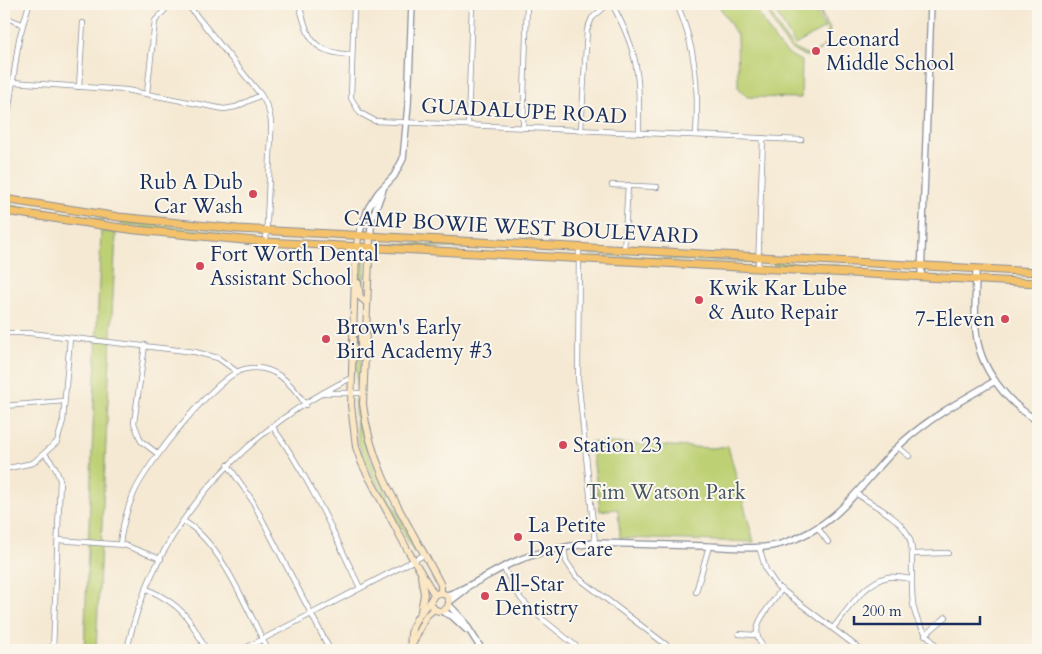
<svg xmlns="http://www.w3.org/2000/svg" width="1042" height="654" font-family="Cardo,serif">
	<rect width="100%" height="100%" fill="#fbf7ec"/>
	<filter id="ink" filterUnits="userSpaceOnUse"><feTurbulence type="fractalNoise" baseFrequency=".02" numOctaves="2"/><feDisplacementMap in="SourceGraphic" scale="10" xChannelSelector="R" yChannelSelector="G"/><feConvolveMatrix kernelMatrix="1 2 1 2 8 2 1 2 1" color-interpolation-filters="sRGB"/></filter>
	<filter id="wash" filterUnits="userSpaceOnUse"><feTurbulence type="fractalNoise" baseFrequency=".0096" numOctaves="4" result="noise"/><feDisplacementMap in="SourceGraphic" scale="20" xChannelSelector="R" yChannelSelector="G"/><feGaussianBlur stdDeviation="1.12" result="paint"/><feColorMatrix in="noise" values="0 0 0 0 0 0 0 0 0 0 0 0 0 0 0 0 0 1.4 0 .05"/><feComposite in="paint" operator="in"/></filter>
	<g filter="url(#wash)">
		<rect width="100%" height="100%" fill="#f5e9d3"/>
		<g fill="#bdd073" stroke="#6c8068">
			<path d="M 718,4 L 753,4 C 767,26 777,52 802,61 L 801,98 L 747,97 L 738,87 L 737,35 Z"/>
			<path d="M 764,4 L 766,4 C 777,22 795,72 823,47 C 834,32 822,18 813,4 L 816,4 L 830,29 L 826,46 L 812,56 C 786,59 774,22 764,4 Z"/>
			<polygon points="771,4 811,4 825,28 795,45"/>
			<polygon points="4,204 109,220 109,221 67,218 4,207"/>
			<polygon points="122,221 256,235 194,233 121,225"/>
			<polygon points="101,231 116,233 96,650 84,650"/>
			<polygon points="377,243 492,247 444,248"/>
			<polygon points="360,254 365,254 363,296 360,292"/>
			<polygon points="590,255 747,261 698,262"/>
			<polygon points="773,262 841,266 840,268 773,265"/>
			<path d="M 356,333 C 363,343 361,375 361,388 L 357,388 Z"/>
			<polygon points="354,400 357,400 359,417 369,456 417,550 414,552 364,460 359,446"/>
			<polygon points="591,442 713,448 728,446 754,542 620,538 618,509 600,511"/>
		</g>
	</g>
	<g filter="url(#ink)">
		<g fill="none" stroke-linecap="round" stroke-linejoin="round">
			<g stroke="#888c98" stroke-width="6">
				<g id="minor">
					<path d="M 187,4 L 261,95 C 270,109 272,119 271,136 L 266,242"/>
					<path d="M 299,4 C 309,40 311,52 352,55"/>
					<polyline points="354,4 351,98 360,113 375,121 801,140"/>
					<path d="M 612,4 C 640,55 639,76 639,133"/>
					<path d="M 677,4 C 696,48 699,88 696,135"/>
					<polyline points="4,17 22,24"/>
					<polyline points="12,82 126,90 224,109 236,107 261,95"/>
					<polyline points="79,87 83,23"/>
					<polyline points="147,93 155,21 170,4"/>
					<polyline points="468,125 472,4"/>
					<polyline points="523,127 527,4"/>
					<polyline points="581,130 587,30 592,18 608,4"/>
					<polyline points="4,141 19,39 29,4"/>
					<polyline points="612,185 657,187"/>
					<polyline points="579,248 578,378 595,543"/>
					<polyline points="624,251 628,185"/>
					<polyline points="758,268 763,138"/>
					<polyline points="4,333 30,333 195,352 218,358 236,371"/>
					<polyline points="145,345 134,423 141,441 158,454"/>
					<polyline points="325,393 364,393"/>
					<polyline points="4,406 64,401"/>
					<path d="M 272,426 C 308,475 334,533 360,588"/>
					<polyline points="898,447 909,456"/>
					<polyline points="45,454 55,467 60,480 53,650"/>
					<polyline points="228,465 252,500 330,650"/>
					<polyline points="4,469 33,463 57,442 63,421 70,338"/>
					<path d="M 857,494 C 873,505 899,517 908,535 C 913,544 912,556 912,566 C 912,609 910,618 940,650"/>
					<path d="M 183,521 C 221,541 248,612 268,650"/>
					<polyline points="818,528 828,542"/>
					<polyline points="58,540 124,545 161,559"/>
					<path d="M 120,544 C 122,527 127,509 134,493 C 146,465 216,375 245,369 C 274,363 291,383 306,405"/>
					<polyline points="564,547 566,561 576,576 673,650"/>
					<polyline points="759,547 766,570 777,586 861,650"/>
					<polyline points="912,554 948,553"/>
					<polyline points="503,567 521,599 535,613 581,650"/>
					<path d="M 147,589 C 180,604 190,617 206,650"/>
					<polyline points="696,592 709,546"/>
					<path d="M 833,628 C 847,611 864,582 888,577 C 895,576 905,578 912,579"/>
					<polyline points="739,634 756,635"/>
					<polyline points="925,635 946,617"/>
					<path d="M 127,650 C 152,529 242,431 351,378"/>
					<polyline points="242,650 424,555"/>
					<path d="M 766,650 C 744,629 768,610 781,590"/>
				</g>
			</g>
			<g stroke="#888c98" stroke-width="8">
				<g id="tertiary">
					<polyline points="358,236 369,207 378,193 394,176 403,159 408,105 412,4"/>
					<polyline points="370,237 372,219 383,189"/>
					<path d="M 976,269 C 976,290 974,311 976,331 C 979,368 1007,403 1038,421"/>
					<polyline points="921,277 931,4"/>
					<path d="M 445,595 C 457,595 497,569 512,563 C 538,551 567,546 595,543 C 632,544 669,545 705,546 C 731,547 759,551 784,543 C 844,524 861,480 904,441 C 931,417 964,399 995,381"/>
					<polyline points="449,602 466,589"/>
					<polyline points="449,605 463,620 482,650"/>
					<polyline points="441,611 452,616 467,630"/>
				</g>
			</g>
			<g stroke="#888c98" stroke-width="8">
				<g id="secondary">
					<polyline points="358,236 355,273 351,405 356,447 362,464 407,549 434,594 433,597"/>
					<path d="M 370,237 L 363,404 C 371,475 410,524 441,585 L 441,593"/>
					<polyline points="358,283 360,297 367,303"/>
					<polyline points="353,330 361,333 361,347"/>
					<circle cx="440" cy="602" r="9"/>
					<polyline points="421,611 424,594 421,576"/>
					<path d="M 411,646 C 408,626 419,614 431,600"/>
					<polyline points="411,647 426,616 434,609"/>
				</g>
			</g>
			<g stroke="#888c98" stroke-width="9">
				<g id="primary">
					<polyline points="4,199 119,217 238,229 1038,272"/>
					<polyline points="4,211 136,230 266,242 1038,283"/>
				</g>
			</g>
			<use href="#minor" stroke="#fff" stroke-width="4.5"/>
			<use href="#tertiary" stroke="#fff" stroke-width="5.5"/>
			<use href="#secondary" stroke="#fbe7c3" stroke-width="6"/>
			<use href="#primary" stroke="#f4c26a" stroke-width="7"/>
		</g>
	</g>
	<g fill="#d1495b" stroke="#fbf7ec" stroke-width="2">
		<circle cx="816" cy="51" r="5"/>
		<circle cx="253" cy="194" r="5"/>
		<circle cx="200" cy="266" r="5"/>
		<circle cx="699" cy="300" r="5"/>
		<circle cx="1005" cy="319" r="5"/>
		<circle cx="326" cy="339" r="5"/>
		<circle cx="563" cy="445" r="5"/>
		<circle cx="518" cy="537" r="5"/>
		<circle cx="485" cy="596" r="5"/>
	</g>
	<g text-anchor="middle" stroke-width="4" stroke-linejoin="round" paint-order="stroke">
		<g font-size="21" fill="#1b2f5e" stroke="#fbf7ec" text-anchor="start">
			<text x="826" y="46">Leonard<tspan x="826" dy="24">Middle School</tspan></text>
			<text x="243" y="189" text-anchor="end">Rub A Dub<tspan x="243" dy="24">Car Wash</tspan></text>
			<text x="210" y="261">Fort Worth Dental<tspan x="210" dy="24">Assistant School</tspan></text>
			<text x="709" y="295">Kwik Kar Lube<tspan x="709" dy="24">&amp; Auto Repair</tspan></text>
			<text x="995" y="326" text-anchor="end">7-Eleven</text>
			<text x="336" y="334">Brown's Early<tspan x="336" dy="24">Bird Academy #3</tspan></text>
			<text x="573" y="452">Station 23</text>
			<text x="528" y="532">La Petite<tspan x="528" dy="24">Day Care</tspan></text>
			<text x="495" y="591">All-Star<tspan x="495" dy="24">Dentistry</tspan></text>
		</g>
		<g font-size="21" fill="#1b2f5e" stroke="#fbf7ec">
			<text transform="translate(524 111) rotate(3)" y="7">GUADALUPE ROAD</text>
			<text transform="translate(521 227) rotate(3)" y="7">CAMP BOWIE WEST BOULEVARD</text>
		</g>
		<g font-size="21" fill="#445763" stroke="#fbf7ec">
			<text x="666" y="499">Tim Watson Park</text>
		</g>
	</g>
	<rect width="1042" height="654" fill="none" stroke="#fbf7ec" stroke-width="20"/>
	<path d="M854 616v8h126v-8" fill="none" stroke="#1b2f5e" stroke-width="2.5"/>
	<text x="862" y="616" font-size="15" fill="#1b2f5e" stroke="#fbf7ec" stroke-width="4" paint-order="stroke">200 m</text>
</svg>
